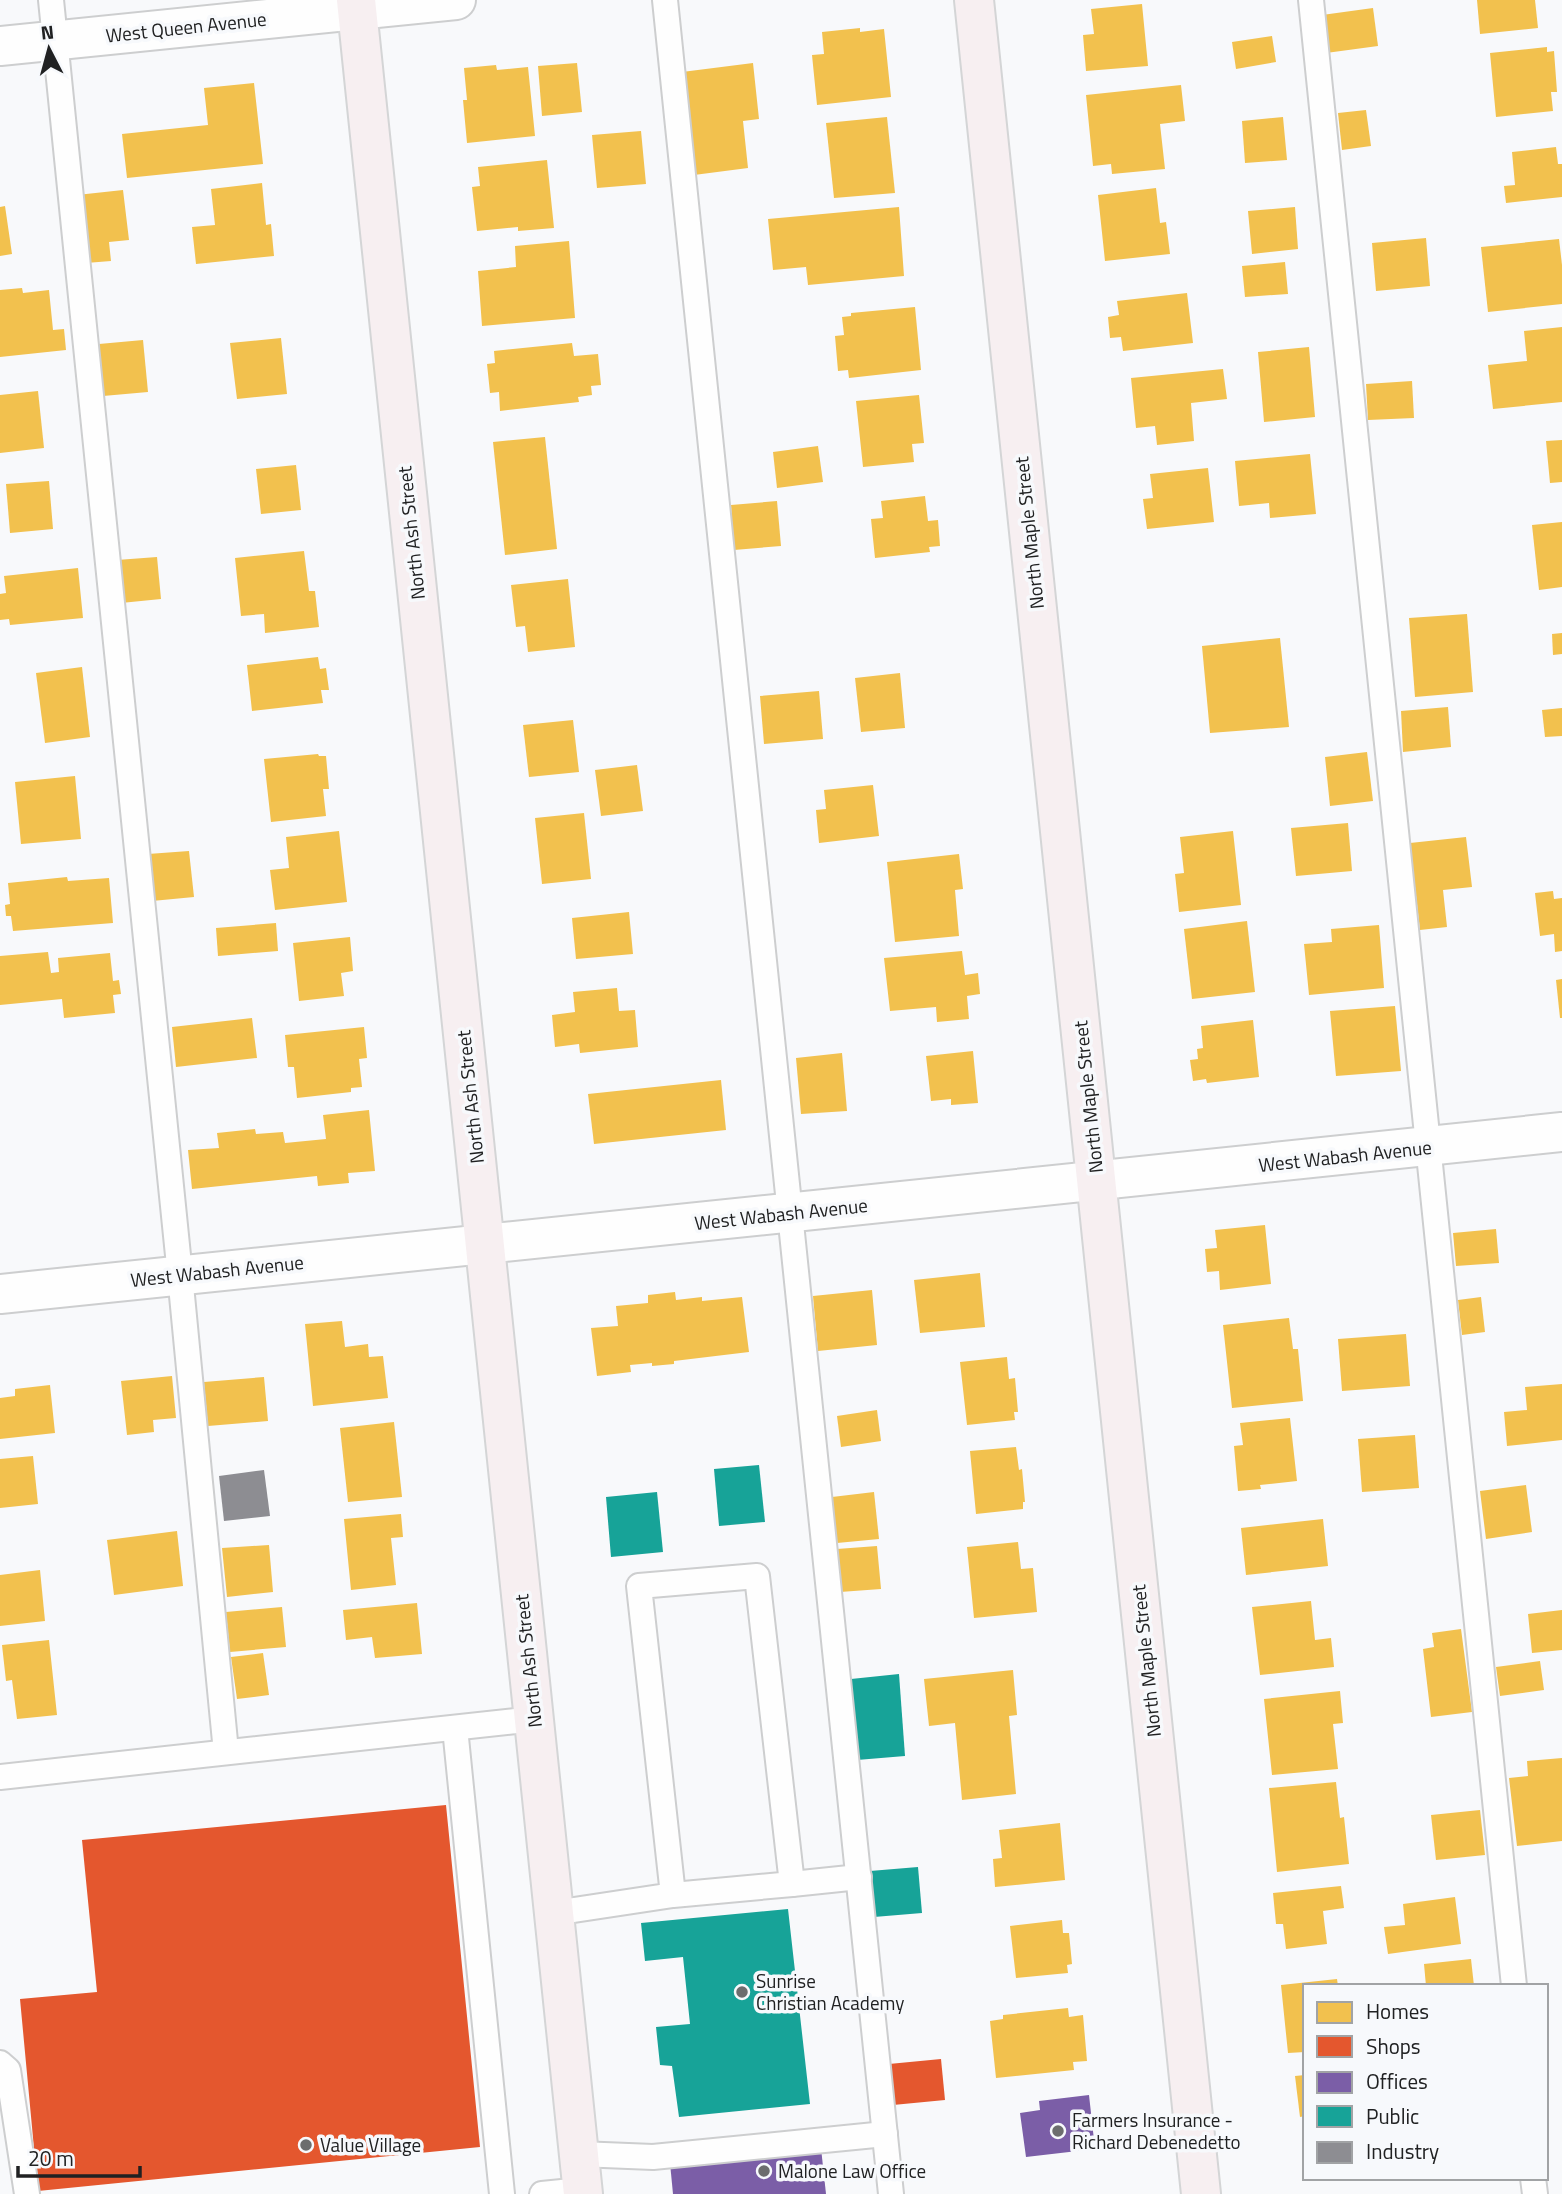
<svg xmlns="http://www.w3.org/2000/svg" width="1562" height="2194" font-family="'Titillium Web',sans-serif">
	<rect width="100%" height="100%" fill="#f8f9fb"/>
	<g fill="#f2c14e">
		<polygon points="1477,0 1535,0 1538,28 1480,34"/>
		<polygon points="1142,4 1148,66 1086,71 1083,35 1094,34 1091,9"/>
		<polygon points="1373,8 1378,46 1326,53 1322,15"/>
		<polygon points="860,28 860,32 884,29 891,97 817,105 812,55 824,54 822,32"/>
		<polygon points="1272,36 1276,62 1236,69 1232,42"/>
		<polygon points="1547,47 1547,52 1554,51 1557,92 1551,92 1553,111 1496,117 1490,53"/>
		<polygon points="577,63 582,112 542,116 538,66"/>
		<polygon points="753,63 759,119 743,121 748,168 694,175 682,72"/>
		<polygon points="496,65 497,70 528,67 535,136 467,143 463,100 467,100 464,68"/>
		<polygon points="254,83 263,164 127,178 122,134 208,125 204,88"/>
		<polygon points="1181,85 1185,121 1160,124 1165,169 1112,174 1111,164 1093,166 1086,95"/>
		<polygon points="1366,110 1371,146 1342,150 1338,113"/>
		<polygon points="887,117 895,193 834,198 826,123"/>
		<polygon points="1283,117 1287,160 1245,163 1242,121"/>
		<polygon points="641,131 646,184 597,188 592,135"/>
		<polygon points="1556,147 1558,164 1562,164 1562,197 1506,203 1504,186 1515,185 1512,152"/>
		<polygon points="547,160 554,228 518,231 518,227 477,231 472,187 480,186 478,167"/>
		<polygon points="262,183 266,225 271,224 274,256 196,264 192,227 215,225 211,189"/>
		<polygon points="1156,188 1160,223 1166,222 1170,254 1105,261 1098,195"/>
		<polygon points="123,190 129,240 109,242 111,261 86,263 77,195"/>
		<polygon points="5,206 12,254 0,256 0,207"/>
		<polygon points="899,207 904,276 808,285 806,267 773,270 768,219"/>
		<polygon points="1295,207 1298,249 1252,254 1248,211"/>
		<polygon points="1426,238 1430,286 1376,291 1372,243"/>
		<polygon points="1559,239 1562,265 1562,304 1488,312 1481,247"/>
		<polygon points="569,241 575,318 482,326 478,271 516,267 515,246"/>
		<polygon points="1285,262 1288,294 1245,297 1242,266"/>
		<polygon points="22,288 23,293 49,290 53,330 64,329 66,350 0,357 0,290"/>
		<polygon points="1187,293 1193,343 1123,351 1121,337 1110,338 1108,317 1119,315 1117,301"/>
		<polygon points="915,307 921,370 849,378 848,370 838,371 835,336 844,335 842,317 851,316 851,313"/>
		<polygon points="1562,327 1562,402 1493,409 1488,365 1527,361 1524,331"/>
		<polygon points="281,338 287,394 237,399 230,343"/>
		<polygon points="143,340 148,392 103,396 99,344"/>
		<polygon points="572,343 574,356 598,354 601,385 591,386 592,395 578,397 579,402 500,411 499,392 490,393 487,364 495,363 494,351"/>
		<polygon points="1309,347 1315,417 1264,422 1258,352"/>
		<polygon points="1223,369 1227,399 1191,403 1194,441 1157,445 1155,426 1136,428 1131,378"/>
		<polygon points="1412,381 1414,418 1368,420 1366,384"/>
		<polygon points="38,391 44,448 0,453 0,395"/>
		<polygon points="919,395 924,443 912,444 914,462 863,467 856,401"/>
		<polygon points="545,437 557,549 505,555 493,442"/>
		<polygon points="1562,440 1562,482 1550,483 1546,441"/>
		<polygon points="818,446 823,482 777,488 773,452"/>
		<polygon points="1310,454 1316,514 1270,518 1269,503 1239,506 1235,461"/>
		<polygon points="296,465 301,510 261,514 256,469"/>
		<polygon points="1208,468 1214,522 1147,529 1143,499 1153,498 1150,474"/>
		<polygon points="49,481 53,529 10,533 6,484"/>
		<polygon points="925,496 928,521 938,520 940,546 929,547 930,552 875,558 871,519 883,518 881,501"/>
		<polygon points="777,501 781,546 734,550 731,505"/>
		<polygon points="1562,522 1562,587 1539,590 1532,525"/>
		<polygon points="304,551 309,591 315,591 319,627 265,633 264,614 241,616 235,558"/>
		<polygon points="157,557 161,599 121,603 117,560"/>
		<polygon points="78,568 83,618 10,625 9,619 0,620 0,594 6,593 4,576"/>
		<polygon points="568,579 575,647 528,652 525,626 516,627 511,585"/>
		<polygon points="1467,614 1473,692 1415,697 1409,618"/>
		<polygon points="1562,633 1562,654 1553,655 1552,634"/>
		<polygon points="1280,638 1289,727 1210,733 1202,646"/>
		<polygon points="318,657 320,669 326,668 329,690 321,690 323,703 252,711 247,665"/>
		<polygon points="82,667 90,737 45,743 36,673"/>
		<polygon points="900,673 905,728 861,732 855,678"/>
		<polygon points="819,691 823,739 764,744 760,696"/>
		<polygon points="1448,707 1451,747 1403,752 1401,711"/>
		<polygon points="1562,708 1562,736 1545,737 1542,710"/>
		<polygon points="573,720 579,772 529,777 523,725"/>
		<polygon points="1367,752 1373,801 1330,806 1325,757"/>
		<polygon points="318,754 319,756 326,756 329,789 323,789 326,816 271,822 264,759"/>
		<polygon points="637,765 643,811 601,816 595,770"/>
		<polygon points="75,776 81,839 21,844 15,782"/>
		<polygon points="873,785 879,836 819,843 816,810 826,809 824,790"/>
		<polygon points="584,813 591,879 542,884 535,818"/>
		<polygon points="1348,823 1352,871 1296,876 1291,828"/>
		<polygon points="339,831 347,902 275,910 270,870 289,868 286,837"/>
		<polygon points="1233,831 1241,905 1179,912 1175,874 1184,873 1180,837"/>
		<polygon points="1466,837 1472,887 1443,890 1447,927 1420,930 1410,843"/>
		<polygon points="189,851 194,897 152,901 148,854"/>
		<polygon points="959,854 963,889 955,890 959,936 895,942 887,862"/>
		<polygon points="67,877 68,881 109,878 113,923 13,931 11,916 6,916 5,905 10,904 8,883"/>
		<polygon points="1553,891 1554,899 1562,898 1562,951 1555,952 1554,934 1540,936 1535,893"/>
		<polygon points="629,912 633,954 576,959 572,918"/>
		<polygon points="1247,921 1255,992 1192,999 1184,929"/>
		<polygon points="276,923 278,951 218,956 216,928"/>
		<polygon points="1379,925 1384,988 1309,995 1304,944 1332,942 1331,929"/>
		<polygon points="350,937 353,971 341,973 344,996 299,1001 293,943"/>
		<polygon points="962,951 965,975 978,973 980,994 967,996 969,1019 937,1022 936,1007 890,1011 884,958"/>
		<polygon points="48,952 51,973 59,972 58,958 110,953 113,981 119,980 121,994 113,995 115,1013 64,1018 62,999 0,1005 0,956"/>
		<polygon points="1562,979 1562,1018 1560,1018 1556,980"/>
		<polygon points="617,988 619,1011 635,1010 638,1047 580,1053 579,1044 555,1047 552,1015 575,1012 573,992"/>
		<polygon points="1395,1006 1401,1071 1336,1076 1330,1011"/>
		<polygon points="252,1018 257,1058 176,1067 172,1027"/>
		<polygon points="1253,1020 1259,1077 1207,1083 1206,1079 1193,1081 1190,1060 1198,1059 1197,1049 1203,1048 1201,1026"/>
		<polygon points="364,1027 367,1058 359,1059 362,1087 351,1088 351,1092 297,1098 294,1067 288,1067 285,1035"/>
		<polygon points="973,1051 978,1103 951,1105 951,1099 931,1101 926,1056"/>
		<polygon points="842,1053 847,1111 801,1114 796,1058"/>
		<polygon points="721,1080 726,1130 594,1144 588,1094"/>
		<polygon points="369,1110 375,1171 348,1173 349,1183 318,1186 317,1176 192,1189 188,1150 219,1148 217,1133 255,1129 256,1134 283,1132 285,1143 326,1139 323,1115"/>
		<polygon points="1265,1225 1271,1284 1220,1290 1219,1271 1207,1272 1205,1249 1217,1248 1215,1230"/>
		<polygon points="1496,1229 1499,1263 1456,1266 1453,1233"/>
		<polygon points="980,1273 985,1327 920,1333 914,1280"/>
		<polygon points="872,1290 877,1345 818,1351 813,1296"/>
		<polygon points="675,1292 676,1300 702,1297 702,1301 742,1297 749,1352 674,1361 674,1364 652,1366 652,1363 630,1365 631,1372 597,1376 591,1328 618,1326 616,1306 648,1303 648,1295"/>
		<polygon points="1481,1297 1485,1332 1462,1335 1458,1300"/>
		<polygon points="1289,1318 1293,1349 1298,1349 1303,1401 1232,1408 1223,1325"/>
		<polygon points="342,1321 345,1347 368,1344 369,1357 383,1356 388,1398 313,1406 305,1324"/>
		<polygon points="1406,1334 1410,1386 1342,1391 1338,1339"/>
		<polygon points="1007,1357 1009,1379 1015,1378 1018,1412 1014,1412 1015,1420 967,1425 960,1362"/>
		<polygon points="172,1376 176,1418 153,1420 154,1432 127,1435 121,1381"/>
		<polygon points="264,1377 268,1421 208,1426 204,1382"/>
		<polygon points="1562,1384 1562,1440 1507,1446 1504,1412 1527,1410 1525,1387"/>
		<polygon points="50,1385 55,1433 0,1439 0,1398 15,1396 15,1389"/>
		<polygon points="877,1410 881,1441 841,1447 837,1416"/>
		<polygon points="1290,1418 1297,1481 1260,1485 1261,1489 1238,1491 1234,1446 1243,1445 1240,1423"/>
		<polygon points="394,1422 402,1497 348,1502 340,1428"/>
		<polygon points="1415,1435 1419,1488 1362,1492 1358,1439"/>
		<polygon points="1016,1447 1019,1470 1022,1469 1025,1502 1023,1502 1023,1509 976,1514 970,1451"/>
		<polygon points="33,1456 38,1504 0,1508 0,1459"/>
		<polygon points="1526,1485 1532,1532 1486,1539 1480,1491"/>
		<polygon points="874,1492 879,1539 837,1543 832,1497"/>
		<polygon points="401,1514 403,1537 391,1538 396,1585 351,1590 344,1519"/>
		<polygon points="1323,1519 1328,1566 1246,1575 1241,1528"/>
		<polygon points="177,1531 183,1586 114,1595 107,1540"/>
		<polygon points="1018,1542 1021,1569 1033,1568 1037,1612 974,1618 967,1547"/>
		<polygon points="269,1545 273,1592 227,1597 222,1548"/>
		<polygon points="877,1546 881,1589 840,1592 837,1549"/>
		<polygon points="40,1570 45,1621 0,1626 0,1575"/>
		<polygon points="1311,1601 1315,1640 1331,1638 1334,1667 1260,1675 1252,1607"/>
		<polygon points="417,1603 422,1654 375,1658 372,1637 346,1640 343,1610"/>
		<polygon points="282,1607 286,1647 230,1652 226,1612"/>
		<polygon points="1562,1610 1562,1650 1532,1653 1528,1614"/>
		<polygon points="1461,1629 1472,1712 1431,1717 1423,1649 1434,1647 1432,1633"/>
		<polygon points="49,1640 57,1715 17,1719 12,1680 6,1681 2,1645"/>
		<polygon points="263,1653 269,1695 237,1699 231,1657"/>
		<polygon points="1540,1661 1544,1690 1500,1696 1496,1667"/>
		<polygon points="1013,1670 1017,1715 1009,1716 1016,1794 962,1800 955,1723 929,1726 924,1679"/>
		<polygon points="1340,1691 1343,1723 1333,1724 1338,1769 1272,1775 1264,1699"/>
		<polygon points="1562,1758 1562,1841 1517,1846 1509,1778 1528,1776 1527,1761"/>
		<polygon points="1336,1782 1340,1818 1344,1817 1349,1864 1277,1872 1269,1788"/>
		<polygon points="1480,1810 1485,1855 1436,1860 1431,1815"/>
		<polygon points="1060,1823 1065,1880 995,1887 993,1859 1002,1858 999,1830"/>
		<polygon points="1341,1886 1344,1908 1323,1911 1327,1944 1286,1949 1283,1924 1276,1924 1273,1893"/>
		<polygon points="1455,1897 1461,1944 1388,1954 1384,1927 1405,1925 1403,1904"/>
		<polygon points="1062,1920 1063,1933 1069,1933 1072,1964 1067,1965 1068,1973 1016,1978 1010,1926"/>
		<polygon points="1471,1959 1474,1986 1426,1986 1424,1964"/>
		<polygon points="1337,1979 1338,1986 1305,1986 1305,2052 1288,2053 1281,1985"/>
		<polygon points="1068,2008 1069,2017 1083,2015 1087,2061 1073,2062 1074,2070 996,2078 990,2021 1003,2019 1003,2015"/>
		<polygon points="1305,2075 1305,2116 1300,2117 1295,2076"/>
	</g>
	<g fill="#e4572e">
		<polygon points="446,1805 480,2147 38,2191 20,1999 97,1992 82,1840"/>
		<polygon points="941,2059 945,2100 893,2105 889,2064"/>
	</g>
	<g fill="#7b5ea7">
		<polygon points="1089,2095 1095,2149 1026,2157 1020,2113 1040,2110 1039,2101"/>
		<polygon points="821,2148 826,2194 673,2194 670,2163"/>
	</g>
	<g fill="#17a398">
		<polygon points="759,1465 765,1522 719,1526 714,1469"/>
		<polygon points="657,1492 663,1552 611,1557 606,1497"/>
		<polygon points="899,1674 905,1756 857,1760 851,1679"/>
		<polygon points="918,1867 922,1913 874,1917 870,1871"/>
		<polygon points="788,1909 810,2104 679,2117 672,2066 660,2065 656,2027 690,2024 683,1957 645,1961 641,1923"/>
	</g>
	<polygon fill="#8d8d92" points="264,1470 270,1516 224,1521 219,1476"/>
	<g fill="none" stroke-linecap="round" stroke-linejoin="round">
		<g stroke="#cdcecf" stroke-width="28">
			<g id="service">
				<polyline points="51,0 180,1275 226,1752"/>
				<polyline points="665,0 891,2194"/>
				<polyline points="1311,0 1514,1986"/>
				<polyline points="455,1728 502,2194"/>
				<polyline points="0,1777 534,1719"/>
				<polyline points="792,1884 859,1877"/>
				<polyline points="554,1913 673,1895 639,1586 757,1576 792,1884 673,1895"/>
				<polyline points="0,2063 8,2070 27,2194"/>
				<polyline points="579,2154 653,2157 885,2134"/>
				<polyline points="1533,2178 1535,2194"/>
				<polyline points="542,2194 582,2190"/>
			</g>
		</g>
		<g stroke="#cdcecf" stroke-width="42">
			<g id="minor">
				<polyline points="0,46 456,0"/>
				<path d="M 0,1294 C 520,1238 1042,1189 1562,1132"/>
			</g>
		</g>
		<g stroke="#d4d5d6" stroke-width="42">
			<g id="primary">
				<polyline points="356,0 583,2194"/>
				<polyline points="974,0 1201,2194"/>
			</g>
		</g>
		<use href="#service" stroke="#fefefe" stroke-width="24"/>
		<use href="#minor" stroke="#fefefe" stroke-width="38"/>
		<use href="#primary" stroke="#f7eff1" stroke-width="38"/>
	</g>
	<g fill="#6c6d6e" stroke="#f7f9fc" stroke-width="2.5">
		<circle cx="742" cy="1992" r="7"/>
		<circle cx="1058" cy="2131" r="7"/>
		<circle cx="306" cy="2145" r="7"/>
		<circle cx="764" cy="2171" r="7"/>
	</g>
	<g text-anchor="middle" stroke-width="7" stroke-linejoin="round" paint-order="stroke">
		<g font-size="19" fill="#202122" stroke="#f7f9fc">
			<text transform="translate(186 27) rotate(-6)" y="7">West Queen Avenue</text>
			<text transform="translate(411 533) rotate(-96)" y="7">North Ash Street</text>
			<text transform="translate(1029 533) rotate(-96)" y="7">North Maple Street</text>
			<text transform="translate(470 1097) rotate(-96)" y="7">North Ash Street</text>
			<text transform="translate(1088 1097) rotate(-96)" y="7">North Maple Street</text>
			<text transform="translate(1345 1156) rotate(-6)" y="7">West Wabash Avenue</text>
			<text transform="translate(781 1214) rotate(-6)" y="7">West Wabash Avenue</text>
			<text transform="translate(217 1271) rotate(-6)" y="7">West Wabash Avenue</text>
			<text transform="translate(528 1661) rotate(-96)" y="7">North Ash Street</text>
			<text transform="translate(1146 1661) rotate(-96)" y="7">North Maple Street</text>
		</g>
		<g font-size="19" fill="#202122" stroke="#f7f9fc" text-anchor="start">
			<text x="756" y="1988">Sunrise<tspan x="756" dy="22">Christian Academy</tspan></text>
			<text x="1072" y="2127">Farmers Insurance -<tspan x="1072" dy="22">Richard Debenedetto</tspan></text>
			<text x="320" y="2152">Value Village</text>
			<text x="778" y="2178">Malone Law Office</text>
		</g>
	</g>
	<rect x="1303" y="1984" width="245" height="196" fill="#f7f9fc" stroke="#a1a3a5" stroke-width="2"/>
	<rect x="1317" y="2002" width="35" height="21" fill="#f2c14e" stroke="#a1a3a5" stroke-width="2"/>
	<text x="1366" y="2019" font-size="21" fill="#202122">Homes</text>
	<rect x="1317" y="2036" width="35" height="21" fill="#e4572e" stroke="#a1a3a5" stroke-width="2"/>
	<text x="1366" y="2054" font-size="21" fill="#202122">Shops</text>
	<rect x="1317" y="2072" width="35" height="21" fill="#7b5ea7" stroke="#a1a3a5" stroke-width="2"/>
	<text x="1366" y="2089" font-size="21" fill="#202122">Offices</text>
	<rect x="1317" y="2106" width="35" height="21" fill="#17a398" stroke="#a1a3a5" stroke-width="2"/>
	<text x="1366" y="2124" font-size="21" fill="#202122">Public</text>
	<rect x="1317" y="2142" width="35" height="21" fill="#8d8d92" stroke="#a1a3a5" stroke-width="2"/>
	<text x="1366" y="2159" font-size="21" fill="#202122">Industry</text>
	<g transform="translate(49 49) rotate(354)" stroke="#f7f9fc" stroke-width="5" paint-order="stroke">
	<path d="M0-5L12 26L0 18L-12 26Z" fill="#202122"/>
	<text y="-10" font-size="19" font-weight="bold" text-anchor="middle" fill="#202122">N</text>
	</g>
	<path d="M18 2166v10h122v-10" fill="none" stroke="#202122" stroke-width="3.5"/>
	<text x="28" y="2166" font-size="21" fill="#202122" stroke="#f7f9fc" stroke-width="5" paint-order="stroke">20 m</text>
</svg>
